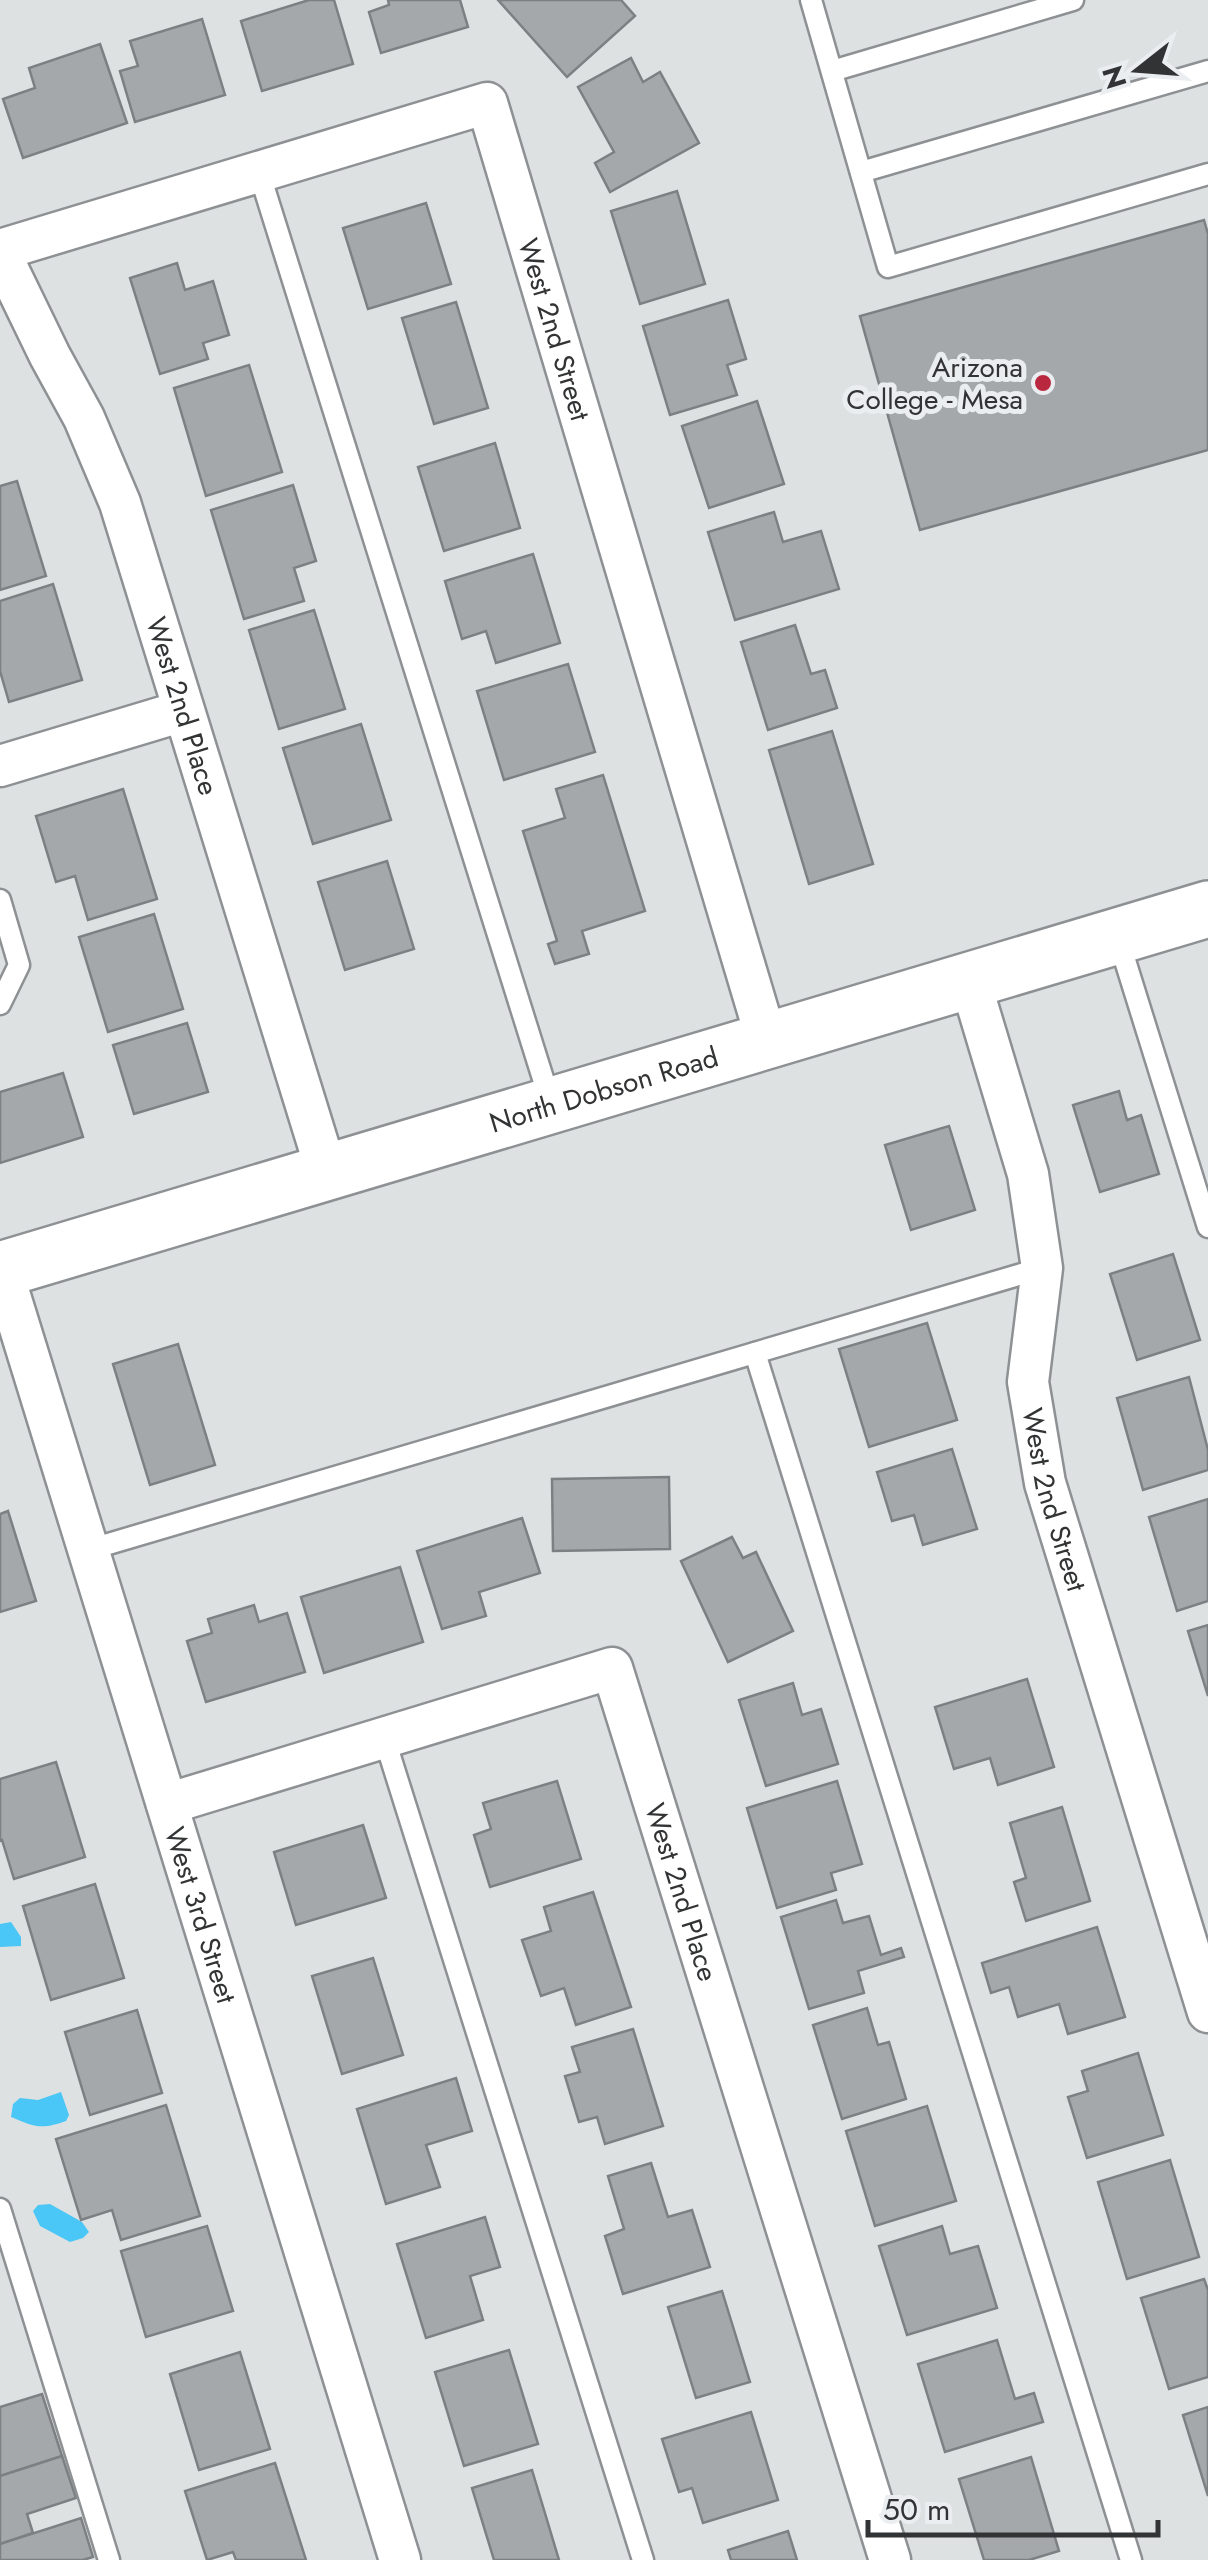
<svg xmlns="http://www.w3.org/2000/svg" width="1208" height="2560" font-family="Jost,sans-serif">
	<rect width="100%" height="100%" fill="#dee1e2"/>
	<g fill="#4ac7f7">
		<polygon points="11,1922 21,1937 21,1946 0,1947 0,1924"/>
		<path d="M 61,2092 L 69,2115 L 66,2121 C 41,2130 35,2127 11,2117 L 13,2104 L 20,2098 L 38,2100 Z"/>
		<polygon points="50,2204 82,2222 89,2232 83,2238 70,2242 40,2226 33,2211 38,2205"/>
	</g>
	<g fill="#a5a8aa" stroke="#7d8082" stroke-width="2.5">
		<polygon points="309,0 334,0 353,64 262,91 241,21"/>
		<polygon points="388,0 460,0 468,27 381,53 369,12 389,5"/>
		<polygon points="498,0 621,0 635,16 567,77"/>
		<polygon points="202,19 225,95 135,122 120,71 138,66 130,41"/>
		<polygon points="100,44 127,123 23,158 3,99 35,88 29,68"/>
		<polygon points="631,58 643,82 660,72 699,143 610,192 595,163 614,152 578,87"/>
		<polygon points="677,191 705,284 640,304 611,211"/>
		<polygon points="426,203 451,284 368,309 343,228"/>
		<polygon points="1204,220 1208,234 1208,450 920,530 860,316"/>
		<polygon points="177,263 185,290 213,281 229,335 203,343 208,359 160,374 130,278"/>
		<polygon points="728,300 746,359 727,365 737,395 670,415 643,326"/>
		<polygon points="456,302 488,408 434,424 402,318"/>
		<polygon points="249,365 282,472 206,496 174,388"/>
		<polygon points="757,401 784,484 709,508 682,426"/>
		<polygon points="495,443 520,528 444,551 418,467"/>
		<polygon points="17,481 46,576 0,590 0,486"/>
		<polygon points="293,485 316,561 294,568 304,601 244,619 211,510"/>
		<polygon points="774,512 783,542 821,531 839,589 735,620 708,532"/>
		<polygon points="533,554 560,643 496,663 486,631 462,639 445,581"/>
		<polygon points="53,584 82,680 9,702 0,671 0,601"/>
		<polygon points="314,610 345,709 279,729 249,630"/>
		<polygon points="795,625 811,674 825,670 837,708 768,730 741,642"/>
		<polygon points="568,664 595,752 504,780 477,691"/>
		<polygon points="361,724 391,820 313,844 283,748"/>
		<polygon points="832,731 873,864 809,884 769,750"/>
		<polygon points="603,775 645,911 582,931 589,954 555,964 548,944 557,941 523,831 565,818 556,789"/>
		<polygon points="123,789 157,899 88,920 75,876 56,882 36,816"/>
		<polygon points="387,861 414,949 345,970 318,882"/>
		<polygon points="154,914 183,1009 108,1032 79,937"/>
		<polygon points="187,1023 208,1092 134,1114 113,1045"/>
		<polygon points="63,1073 83,1137 0,1163 0,1092"/>
		<polygon points="1119,1091 1127,1120 1141,1115 1159,1174 1100,1192 1073,1105"/>
		<polygon points="949,1126 975,1210 911,1230 885,1145"/>
		<polygon points="1173,1254 1200,1340 1137,1360 1110,1274"/>
		<polygon points="927,1323 957,1420 869,1447 839,1349"/>
		<polygon points="178,1344 215,1465 150,1485 113,1364"/>
		<polygon points="1189,1377 1208,1450 1208,1470 1143,1490 1117,1398"/>
		<polygon points="952,1449 977,1529 923,1545 914,1515 892,1521 877,1472"/>
		<polygon points="669,1477 670,1549 553,1551 552,1479"/>
		<polygon points="1208,1499 1208,1601 1177,1611 1149,1517"/>
		<polygon points="8,1511 36,1601 0,1612 0,1514"/>
		<polygon points="522,1518 540,1573 479,1592 486,1616 442,1629 417,1551"/>
		<polygon points="732,1537 743,1558 756,1552 793,1631 728,1662 681,1561"/>
		<polygon points="400,1567 423,1642 324,1673 301,1597"/>
		<polygon points="254,1605 259,1622 287,1613 305,1672 206,1702 187,1641 212,1633 208,1619"/>
		<polygon points="1208,1625 1208,1696 1188,1631"/>
		<polygon points="1027,1679 1054,1767 998,1785 990,1758 954,1769 935,1707"/>
		<polygon points="793,1683 802,1715 821,1709 838,1764 766,1786 739,1700"/>
		<polygon points="56,1762 85,1857 14,1879 2,1840 0,1841 0,1779"/>
		<polygon points="557,1781 581,1859 490,1887 474,1835 491,1829 483,1803"/>
		<polygon points="837,1781 862,1864 831,1873 836,1890 777,1908 747,1808"/>
		<polygon points="1062,1807 1090,1901 1026,1921 1014,1882 1026,1878 1010,1823"/>
		<polygon points="363,1825 386,1898 296,1925 274,1852"/>
		<polygon points="95,1884 124,1978 51,2000 23,1906"/>
		<polygon points="593,1892 631,2007 576,2025 564,1988 541,1996 522,1940 551,1931 544,1907"/>
		<polygon points="836,1900 843,1923 869,1916 881,1955 901,1948 904,1957 858,1971 864,1993 809,2009 781,1917"/>
		<polygon points="1097,1927 1125,2017 1068,2034 1059,2004 1018,2017 1009,1987 991,1993 982,1963"/>
		<polygon points="373,1958 403,2055 342,2074 312,1976"/>
		<polygon points="867,2008 878,2045 889,2042 906,2099 842,2119 813,2025"/>
		<polygon points="137,2010 162,2093 90,2115 65,2032"/>
		<polygon points="633,2029 663,2126 605,2144 597,2117 579,2122 565,2076 580,2072 572,2047"/>
		<polygon points="1138,2053 1163,2135 1087,2158 1068,2097 1088,2091 1082,2071"/>
		<polygon points="456,2078 472,2131 426,2145 440,2187 386,2204 357,2109"/>
		<polygon points="166,2105 200,2216 121,2240 112,2210 81,2220 56,2139"/>
		<polygon points="927,2106 956,2201 875,2226 846,2131"/>
		<polygon points="1170,2160 1199,2257 1127,2279 1098,2182"/>
		<polygon points="651,2163 668,2217 692,2210 710,2267 623,2294 605,2236 624,2229 608,2176"/>
		<polygon points="485,2217 500,2267 470,2276 483,2320 426,2338 397,2244"/>
		<polygon points="207,2226 233,2311 146,2337 121,2251"/>
		<polygon points="942,2226 950,2254 978,2246 997,2308 907,2335 879,2246"/>
		<polygon points="1204,2279 1208,2290 1208,2377 1169,2389 1141,2298"/>
		<polygon points="722,2291 750,2382 696,2398 668,2307"/>
		<polygon points="997,2340 1015,2399 1034,2393 1043,2422 945,2452 918,2364"/>
		<polygon points="509,2350 538,2444 464,2466 435,2372"/>
		<polygon points="240,2352 270,2449 199,2470 170,2374"/>
		<polygon points="42,2394 62,2456 0,2476 0,2407"/>
		<polygon points="1208,2407 1208,2496 1183,2415"/>
		<polygon points="751,2412 778,2500 703,2523 692,2488 679,2492 662,2439"/>
		<polygon points="62,2456 76,2498 27,2514 33,2533 0,2544 0,2476"/>
		<polygon points="1031,2457 1059,2551 1029,2560 984,2560 959,2479"/>
		<polygon points="275,2463 306,2560 236,2560 233,2552 207,2560 185,2491"/>
		<polygon points="532,2470 559,2560 494,2560 472,2488"/>
		<polygon points="81,2518 93,2557 83,2560 0,2560 0,2544"/>
		<polygon points="788,2531 797,2560 731,2560 728,2550"/>
	</g>
	<g fill="none" stroke-linecap="round" stroke-linejoin="round">
		<g stroke="#8e9193" stroke-width="25">
			<g id="lane">
				<polyline points="811,0 888,267 1208,174"/>
				<polyline points="832,71 1073,0"/>
				<polyline points="259,172 551,1104"/>
				<polyline points="861,172 1208,71"/>
				<polyline points="0,900 19,965 0,1004"/>
				<polyline points="1118,938 1208,1227"/>
				<polyline points="755,1353 1131,2560"/>
				<polyline points="88,1550 1042,1268"/>
				<polyline points="384,1737 643,2560"/>
				<polyline points="0,2209 109,2560"/>
			</g>
		</g>
		<g stroke="#8e9193" stroke-width="45">
			<g id="street">
				<path id="s1" d="M 0,250 L 487,103 L 767,1041"/>
				<path id="s2" d="M 0,253 L 50,356 L 84,418 L 120,503 L 327,1173"/>
				<polyline points="0,766 183,711"/>
				<path id="s3" d="M 970,981 L 1028,1174 L 1042,1268 L 1028,1382 L 1045,1483 L 1208,2012"/>
				<path id="s4" d="M 2,1270 L 400,2560"/>
				<path id="s5" d="M 167,1804 L 612,1668 L 890,2560"/>
			</g>
		</g>
		<g stroke="#8e9193" stroke-width="60">
			<g id="secondary">
				<path id="s6" d="M 0,1270 L 1208,909"/>
			</g>
		</g>
		<use href="#lane" stroke="#fff" stroke-width="20"/>
		<use href="#street" stroke="#fff" stroke-width="40"/>
		<use href="#secondary" stroke="#fff" stroke-width="55"/>
	</g>
	<circle fill="#ba2840" stroke="#ebeef0" stroke-width="4" cx="1043" cy="383" r="10"/>
	<g text-anchor="middle" stroke-width="10" stroke-linejoin="round" paint-order="stroke">
		<g font-size="28" fill="#323334" stroke="#ebeef0">
			<text dy="10" stroke="none"><textPath href="#s1" startOffset="745">West 2nd Street</textPath></text>
			<text dy="10" stroke="none"><textPath href="#s2" startOffset="490">West 2nd Place</textPath></text>
			<text dy="10" stroke="none"><textPath href="#s6" startOffset="630">North Dobson Road</textPath></text>
			<text dy="10" stroke="none"><textPath href="#s3" startOffset="532">West 2nd Street</textPath></text>
			<text dy="10" stroke="none"><textPath href="#s5" startOffset="700">West 2nd Place</textPath></text>
			<text dy="10" stroke="none"><textPath href="#s4" startOffset="675">West 3rd Street</textPath></text>
		</g>
		<g font-size="28" fill="#323334" stroke="#ebeef0" text-anchor="end">
			<text x="1023" y="377">Arizona<tspan x="1023" dy="32">College - Mesa</tspan></text>
		</g>
	</g>
	<g transform="translate(1138 70) rotate(253)" stroke="#ebeef0" stroke-width="8" paint-order="stroke">
	<path d="M0-8L18 38L0 25L-18 38Z" fill="#323334"/>
	<text y="-15" font-size="28" font-weight="bold" text-anchor="middle" fill="#323334">N</text>
	</g>
	<path d="M868 2520v15h290v-15" fill="none" stroke="#323334" stroke-width="5"/>
	<text x="883" y="2520" font-size="30" fill="#323334" stroke="#ebeef0" stroke-width="8" paint-order="stroke">50 m</text>
</svg>
